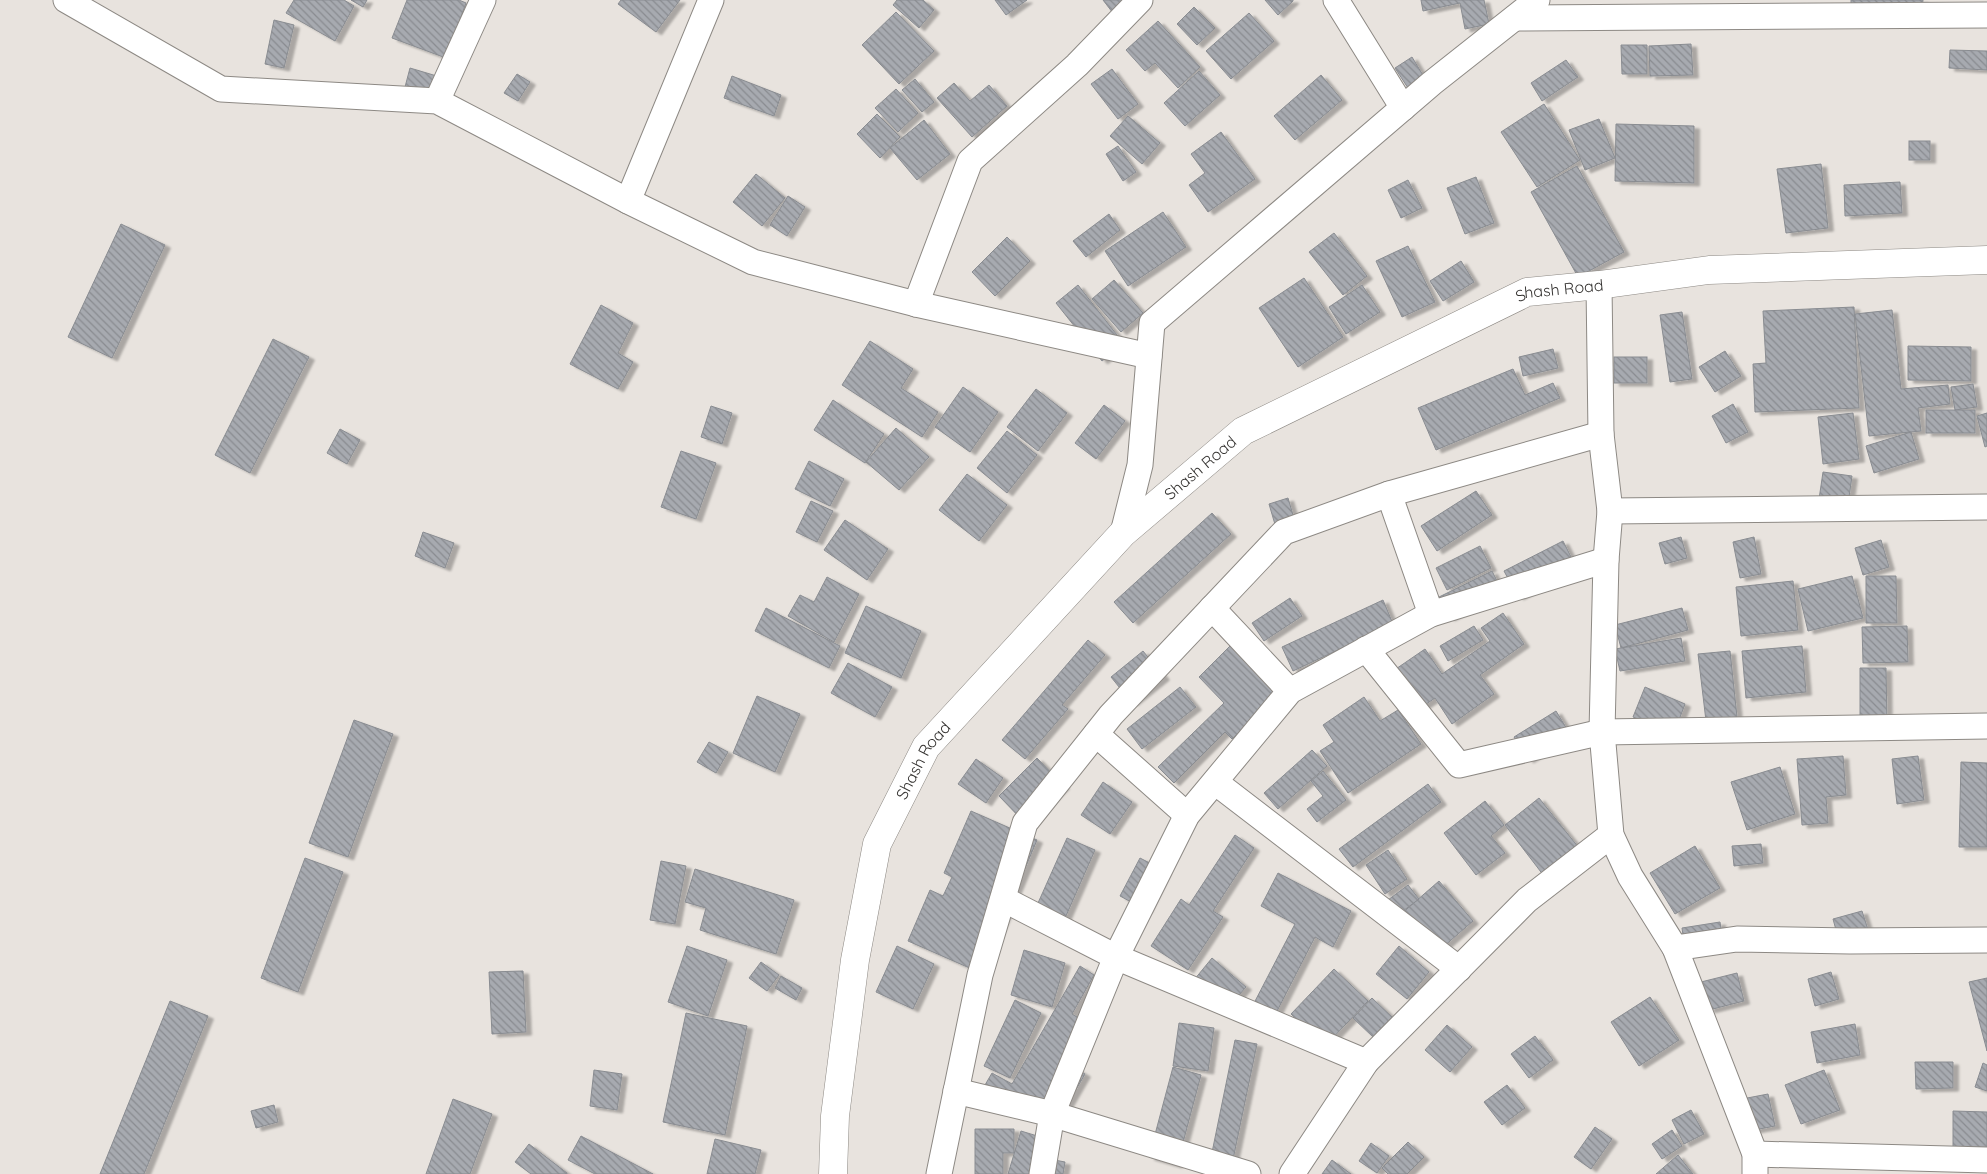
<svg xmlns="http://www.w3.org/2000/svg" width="1987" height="1174" font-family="Quicksand,sans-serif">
	<defs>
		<pattern id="building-back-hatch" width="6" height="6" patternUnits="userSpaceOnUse" patternTransform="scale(1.25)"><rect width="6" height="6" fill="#a7aab0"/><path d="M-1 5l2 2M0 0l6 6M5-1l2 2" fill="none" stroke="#898b90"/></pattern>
		<filter id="shadow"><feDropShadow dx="5.5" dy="3" stdDeviation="1" flood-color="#0004"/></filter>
	</defs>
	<rect width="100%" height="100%" fill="#e8e3de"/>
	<g fill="url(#building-back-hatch)" stroke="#898c91" filter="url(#shadow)">
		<polygon points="294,0 344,0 354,6 335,41 286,13"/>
		<polygon points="351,0 367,0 363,7"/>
		<polygon points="407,0 459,0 466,3 446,58 392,38"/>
		<polygon points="621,0 680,0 656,32 618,4"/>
		<polygon points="897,0 923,0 934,10 919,28 893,5"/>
		<polygon points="995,0 1027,0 1006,15"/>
		<polygon points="1103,0 1135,0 1116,17"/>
		<polygon points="1265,0 1293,0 1293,1 1278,15"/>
		<polygon points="1421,0 1484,0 1489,24 1465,29 1460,3 1423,11"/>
		<polygon points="1851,0 1923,0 1922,11 1851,5"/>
		<polygon points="1194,7 1215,28 1197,45 1177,24"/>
		<polygon points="896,12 934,51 899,84 862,45"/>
		<polygon points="1249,13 1274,41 1231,79 1206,51"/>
		<polygon points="274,20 294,25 284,68 265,64"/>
		<polygon points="1158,21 1200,67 1178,88 1155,63 1145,71 1126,50"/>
		<polygon points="1691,44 1693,75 1650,76 1649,46"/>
		<polygon points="1621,45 1647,45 1647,74 1622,74"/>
		<polygon points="1950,50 1987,51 1987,70 1949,68"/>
		<polygon points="1412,57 1424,77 1408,88 1395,68"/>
		<polygon points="1566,60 1578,77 1542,101 1531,83"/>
		<polygon points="410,68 440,77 435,96 405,87"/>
		<polygon points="1112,69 1138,104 1118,119 1091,84"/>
		<polygon points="1199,71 1220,95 1185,126 1164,103"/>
		<polygon points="517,74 530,82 518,101 504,93"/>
		<polygon points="1321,75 1342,100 1295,140 1274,116"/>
		<polygon points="732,76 781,95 774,116 724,98"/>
		<polygon points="915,79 934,102 922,112 902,90"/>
		<polygon points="954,83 970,101 989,85 1007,106 972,137 937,98"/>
		<polygon points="896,89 918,113 898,132 875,108"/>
		<polygon points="1544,104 1580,160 1537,187 1501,132"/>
		<polygon points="877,114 900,137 880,158 857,134"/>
		<polygon points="1128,116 1160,143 1142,164 1110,136"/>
		<polygon points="1599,119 1615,158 1585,170 1569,130"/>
		<polygon points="924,120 950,154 917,180 890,148"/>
		<polygon points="1616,124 1694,126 1694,183 1615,181"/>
		<polygon points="1221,132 1255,179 1208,212 1189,185 1205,173 1191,154"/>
		<rect x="1909" y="141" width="21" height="19"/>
		<polygon points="1118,146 1136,172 1123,181 1106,154"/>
		<polygon points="1821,164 1828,228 1786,233 1777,169"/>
		<polygon points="1577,166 1624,252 1578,277 1531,192"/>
		<polygon points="756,174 785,198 762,226 733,202"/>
		<polygon points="1476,177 1494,223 1465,234 1447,188"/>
		<polygon points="1408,180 1422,208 1401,218 1388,190"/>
		<polygon points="1900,182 1902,213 1845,216 1844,185"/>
		<polygon points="788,196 805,207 787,236 770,225"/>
		<polygon points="1163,212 1186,247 1128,286 1105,251"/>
		<polygon points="1109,214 1120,230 1086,257 1073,241"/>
		<polygon points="121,224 165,245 112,358 68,337"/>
		<polygon points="1334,233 1367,276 1343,295 1309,252"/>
		<polygon points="1007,237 1030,261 995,296 972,272"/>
		<polygon points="1408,246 1435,302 1402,317 1376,261"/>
		<polygon points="1461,261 1474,282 1443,301 1430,281"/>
		<polygon points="1304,278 1343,337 1298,367 1259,308"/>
		<polygon points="1114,280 1143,313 1121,332 1092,299"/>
		<polygon points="1078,285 1124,344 1102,361 1056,303"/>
		<polygon points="1362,285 1380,312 1346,334 1329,307"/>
		<polygon points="601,305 633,323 618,353 633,362 618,389 570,364"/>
		<polygon points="1854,307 1859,408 1755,412 1753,364 1766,363 1763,311"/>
		<polygon points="1892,310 1901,389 1948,385 1950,404 1918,408 1921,431 1869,436 1855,314"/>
		<polygon points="1682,312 1692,379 1670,382 1660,315"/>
		<polygon points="273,339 309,357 250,473 215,455"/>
		<polygon points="870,341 913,369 901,388 938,412 922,437 842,385"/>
		<polygon points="1908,346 1971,347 1971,381 1908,380"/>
		<polygon points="1553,349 1558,368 1523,376 1519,357"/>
		<polygon points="1725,351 1741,376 1715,392 1699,367"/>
		<rect x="1614" y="357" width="33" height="26"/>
		<polygon points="1513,369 1525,395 1553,383 1560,398 1436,450 1418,408"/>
		<polygon points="1973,384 1977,407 1955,410 1951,387"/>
		<polygon points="963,387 998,412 970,452 935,427"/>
		<polygon points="1036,389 1067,413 1038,451 1007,427"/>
		<polygon points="833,400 884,434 865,463 814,430"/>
		<polygon points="1733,404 1748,432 1726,443 1712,416"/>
		<polygon points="1104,405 1125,421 1096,459 1075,443"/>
		<polygon points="711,406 732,413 722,444 701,437"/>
		<rect x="1926" y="410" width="49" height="23"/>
		<polygon points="1853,413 1859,459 1823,464 1818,417"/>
		<polygon points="1987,413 1987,446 1985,447 1977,416"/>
		<polygon points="896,428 929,457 899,490 866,462"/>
		<polygon points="340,429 360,440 347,464 327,453"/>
		<polygon points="1007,431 1037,455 1007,493 977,468"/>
		<polygon points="1911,432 1919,459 1874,473 1866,446"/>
		<polygon points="681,451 716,463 696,519 661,507"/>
		<polygon points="809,461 844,479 830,506 795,489"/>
		<polygon points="1823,472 1852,476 1847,511 1818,506"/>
		<polygon points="967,474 1007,505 979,541 939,510"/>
		<polygon points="1476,491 1492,515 1437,551 1421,526"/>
		<polygon points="1288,498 1298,532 1279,538 1269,504"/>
		<polygon points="811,501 833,511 817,542 796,532"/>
		<polygon points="1212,513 1231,534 1133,623 1114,602"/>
		<polygon points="845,520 888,549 867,580 824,550"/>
		<polygon points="423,532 454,543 445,568 415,556"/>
		<polygon points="1681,537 1687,558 1665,564 1659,543"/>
		<polygon points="1754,537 1761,574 1740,578 1733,542"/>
		<polygon points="1881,540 1889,567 1863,575 1855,548"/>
		<polygon points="1563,541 1576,567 1518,597 1504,571"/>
		<polygon points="1480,546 1491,568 1447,590 1436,568"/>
		<polygon points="1492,571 1502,591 1449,618 1439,597"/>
		<polygon points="1852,576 1863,618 1808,631 1798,589"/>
		<polygon points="1866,576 1896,576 1897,623 1866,623"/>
		<polygon points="827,577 859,594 834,642 788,616 800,595 814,602"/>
		<polygon points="1793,581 1798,630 1741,636 1736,587"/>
		<polygon points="1290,598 1302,616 1264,641 1252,623"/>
		<polygon points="1383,600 1393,624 1293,671 1282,647"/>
		<polygon points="866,606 921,631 901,678 845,653"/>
		<polygon points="766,608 840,646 829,668 755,631"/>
		<polygon points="1682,608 1688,630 1621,648 1615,625"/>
		<polygon points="1503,613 1524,644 1480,675 1494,694 1452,724 1435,698 1416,711 1390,673 1425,649 1442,674 1490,641 1481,628"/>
		<polygon points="1474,626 1483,640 1448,661 1440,646"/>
		<polygon points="1907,626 1908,662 1863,663 1862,627"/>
		<polygon points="1681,638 1685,661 1620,671 1615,649"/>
		<polygon points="1088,640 1105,655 1062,705 1068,709 1025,759 1002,740"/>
		<polygon points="1231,645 1279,694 1232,739 1225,732 1174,783 1158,767 1224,703 1199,677"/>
		<polygon points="1802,646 1806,692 1746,698 1742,651"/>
		<polygon points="1143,651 1164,677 1132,703 1111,677"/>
		<polygon points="1730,651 1737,717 1706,721 1698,654"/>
		<polygon points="848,663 892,687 875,717 831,693"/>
		<polygon points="1860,668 1886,668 1887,724 1860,724"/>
		<polygon points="1180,687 1196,707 1142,749 1127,729"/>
		<polygon points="1645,687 1685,704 1674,733 1633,717"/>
		<polygon points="757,696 800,714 775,772 733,753"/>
		<polygon points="1364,697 1380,721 1398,710 1421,744 1348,793 1320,751 1334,742 1323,725"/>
		<polygon points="1556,711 1570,734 1528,760 1514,737"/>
		<polygon points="354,720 393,734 348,857 309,843"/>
		<polygon points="709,742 728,752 716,773 697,762"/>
		<polygon points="1312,750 1327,766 1278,809 1264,793"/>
		<polygon points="1843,756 1846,795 1826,797 1828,823 1802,825 1797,759"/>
		<polygon points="1918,756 1924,800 1897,804 1892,759"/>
		<polygon points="1037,758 1064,786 1026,824 999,796"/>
		<polygon points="976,759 1003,778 986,803 958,784"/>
		<polygon points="1961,762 1987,763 1987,847 1959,847"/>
		<polygon points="1780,767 1795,814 1747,830 1731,782"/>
		<polygon points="1323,771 1346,800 1317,822 1307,809 1323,796 1311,781"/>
		<polygon points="1103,782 1132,802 1110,834 1081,815"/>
		<polygon points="1428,784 1441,802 1353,867 1339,849"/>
		<polygon points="1539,798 1579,848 1544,876 1505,825"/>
		<polygon points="1485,801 1504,825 1491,836 1505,853 1476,875 1444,833"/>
		<polygon points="971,811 1037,840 981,973 908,941 930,890 943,896 952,877 944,873"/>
		<polygon points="1235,835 1254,848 1213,911 1223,917 1188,970 1151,946 1181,899 1189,905"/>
		<polygon points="1067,838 1095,850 1062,925 1034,912"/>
		<polygon points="1761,844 1763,863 1734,866 1732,846"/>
		<polygon points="1695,846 1720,888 1675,914 1650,873"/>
		<polygon points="1388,850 1407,879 1385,894 1366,865"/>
		<polygon points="305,858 343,872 298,992 261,978"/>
		<polygon points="1140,858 1165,871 1146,910 1120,896"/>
		<polygon points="661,861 686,866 675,924 650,920"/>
		<polygon points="695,869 794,900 776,954 700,930 706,908 685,902"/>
		<polygon points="1278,873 1351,911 1333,947 1315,937 1273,1019 1252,1007 1295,924 1261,906"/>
		<polygon points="1439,881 1473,921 1435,954 1400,915"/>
		<polygon points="1408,885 1419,899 1395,917 1384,903"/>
		<polygon points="1862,911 1869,933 1839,941 1833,919"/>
		<polygon points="1720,922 1723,942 1685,949 1682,928"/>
		<polygon points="687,946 727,960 708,1016 668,1002"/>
		<polygon points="897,946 934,964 913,1009 876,992"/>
		<polygon points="1399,946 1429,972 1407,999 1376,974"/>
		<polygon points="1024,950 1065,963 1052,1007 1011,995"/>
		<polygon points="1212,958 1246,987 1227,1009 1194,980"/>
		<polygon points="761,962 779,975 767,991 749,978"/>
		<polygon points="1080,966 1094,975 1072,1014 1091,1025 1069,1064 1085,1074 1055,1126 985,1085 992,1073 1012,1084"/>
		<polygon points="1334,969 1368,1001 1325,1046 1291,1014"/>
		<polygon points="523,971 526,1032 492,1034 489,972"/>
		<polygon points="1831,972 1839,999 1815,1006 1808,979"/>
		<polygon points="1737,973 1744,1001 1709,1010 1701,982"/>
		<polygon points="781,976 802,988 796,1000 775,988"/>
		<polygon points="1987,978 1987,1051 1969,982"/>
		<polygon points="1650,997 1679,1040 1639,1066 1611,1022"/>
		<polygon points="1372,998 1392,1017 1373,1037 1353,1018"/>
		<polygon points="1015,1000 1041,1013 1010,1078 984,1066"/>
		<polygon points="170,1001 208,1016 144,1174 100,1174"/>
		<polygon points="686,1013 747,1026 725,1135 663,1122"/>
		<polygon points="1179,1023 1214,1028 1208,1071 1173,1066"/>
		<polygon points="1855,1024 1860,1055 1817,1063 1811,1032"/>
		<polygon points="1447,1025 1472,1047 1450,1072 1425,1050"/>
		<polygon points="1535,1036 1553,1060 1529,1078 1511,1054"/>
		<polygon points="1235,1040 1257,1044 1230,1174 1208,1172"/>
		<polygon points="1915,1062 1953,1062 1953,1088 1916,1089"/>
		<polygon points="1983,1063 1987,1065 1987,1091 1975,1087"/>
		<polygon points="1173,1067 1201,1075 1177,1165 1149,1157"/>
		<polygon points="594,1070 622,1074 617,1110 590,1106"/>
		<polygon points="1824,1070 1840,1110 1801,1124 1785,1085"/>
		<polygon points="1507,1085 1525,1108 1502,1125 1484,1102"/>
		<polygon points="1768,1094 1775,1126 1749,1131 1742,1099"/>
		<polygon points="453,1099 492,1114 470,1174 426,1174"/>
		<polygon points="274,1105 278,1122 256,1128 251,1111"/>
		<polygon points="1691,1110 1704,1134 1684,1144 1672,1120"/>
		<polygon points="1953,1111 1987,1112 1987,1158 1953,1157"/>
		<polygon points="1595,1127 1612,1139 1591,1169 1574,1157"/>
		<polygon points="975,1129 1014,1129 1014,1153 1003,1153 1003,1174 975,1174"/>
		<polygon points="1672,1130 1682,1146 1662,1159 1652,1144"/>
		<polygon points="1021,1131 1047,1139 1036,1174 1008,1174"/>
		<polygon points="581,1136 653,1174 595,1174 568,1160"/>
		<polygon points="715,1139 761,1150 755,1174 707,1174"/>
		<polygon points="1408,1142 1424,1157 1407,1174 1388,1174 1382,1168"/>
		<polygon points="1371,1143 1389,1156 1377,1173 1359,1161"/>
		<polygon points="529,1144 567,1173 567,1174 531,1174 515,1162"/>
		<polygon points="1678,1155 1693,1174 1656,1174"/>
		<polygon points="1044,1158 1065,1162 1063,1174 1041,1174"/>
		<polygon points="1332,1160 1351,1174 1322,1174"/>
	</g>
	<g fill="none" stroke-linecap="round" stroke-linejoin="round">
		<g stroke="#8d8984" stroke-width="27">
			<g id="street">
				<polyline points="66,0 221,89 437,101 628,201 753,262 916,304 1149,356"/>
				<polyline points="1336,0 1403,108"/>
				<polyline points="1515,18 1987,15"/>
				<polyline points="437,101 483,0"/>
				<polyline points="628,201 711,0"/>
				<polyline points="1599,285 1601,434 1610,511 1606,560 1602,732 1611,835 1630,876 1675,948 1755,1154 1755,1174"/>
				<polyline points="916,304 970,161 1077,65 1140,0"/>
				<polyline points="1389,494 1431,614"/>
				<polyline points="1610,511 1987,507"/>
				<polyline points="1123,533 1140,465 1152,323 1432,83 1537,0"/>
				<polyline points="1212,608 1290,691"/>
				<polyline points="1366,649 1459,765 1602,732 1987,726"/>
				<polyline points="1096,734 1187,815"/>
				<polyline points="1215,782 1459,969"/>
				<polyline points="1003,899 1116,957 1366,1062"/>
				<polyline points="1675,948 1737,939 1850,941 1987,940"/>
				<polyline points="956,1091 1052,1114 1248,1174"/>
				<polyline points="1755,1154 1987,1160"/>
				<polyline points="939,1174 980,975 1025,823 1111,715 1284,532 1389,494 1601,434"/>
				<polyline points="1042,1174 1052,1114 1116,957 1187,815 1290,691 1431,614 1606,560"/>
				<polyline points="1292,1174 1366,1062 1527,900 1611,835"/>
			</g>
		</g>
		<g stroke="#8d8984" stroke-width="29">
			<g id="secondary">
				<path id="s1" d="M 833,1174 L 835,1116 L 855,960 L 877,844 L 926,747 L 1123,533 L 1243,431 L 1527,292 L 1599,285 L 1709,270 L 1987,260"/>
			</g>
		</g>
		<use href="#street" stroke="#fff" stroke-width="25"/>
		<use href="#secondary" stroke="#fff" stroke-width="28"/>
	</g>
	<g text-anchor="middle" stroke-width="4" stroke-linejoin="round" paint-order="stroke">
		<g font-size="16" fill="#353331" stroke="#f5f0eb">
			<text dy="6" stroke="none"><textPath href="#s1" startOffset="1239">Shash Road</textPath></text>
			<text dy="6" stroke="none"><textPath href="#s1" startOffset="834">Shash Road</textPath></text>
			<text dy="6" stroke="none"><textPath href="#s1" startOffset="429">Shash Road</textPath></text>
		</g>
	</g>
</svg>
